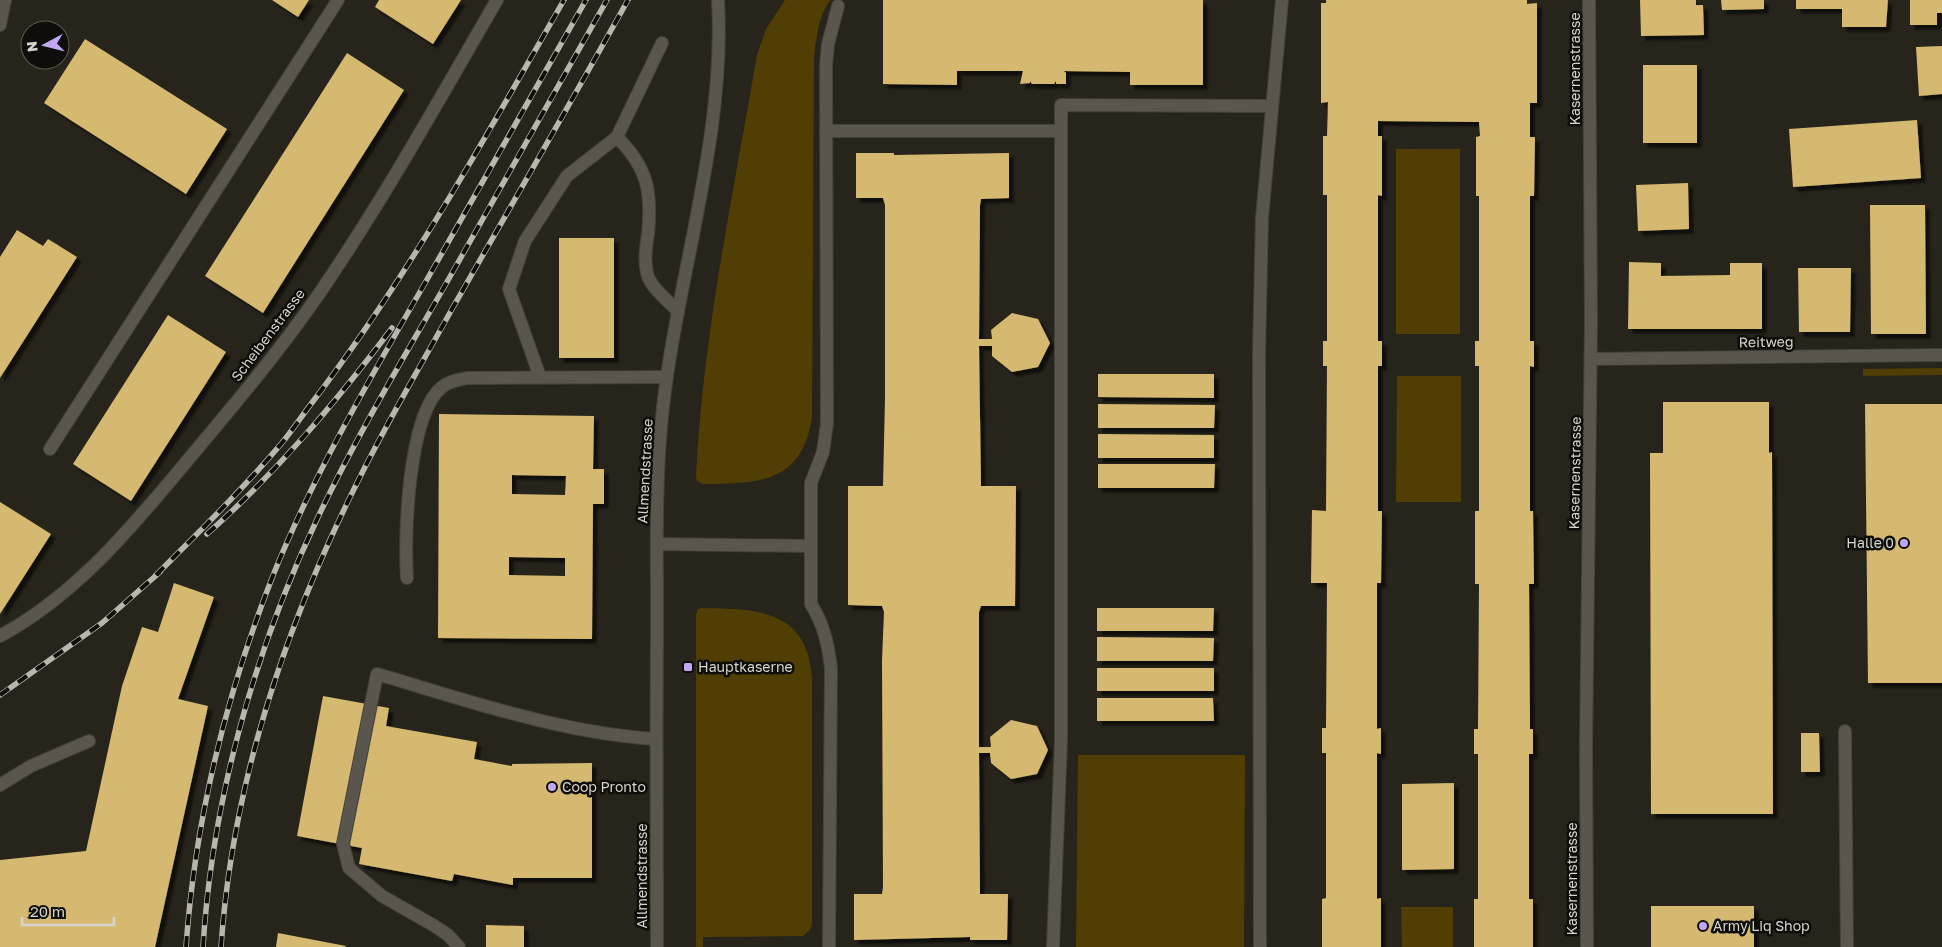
<svg xmlns="http://www.w3.org/2000/svg" width="1942" height="947" font-family="'Golos Text',sans-serif">
	<defs>
		<filter id="shadow"><feDropShadow dx="4.5" dy="4.5" stdDeviation="1" flood-color="#0009"/></filter>
	</defs>
	<rect width="100%" height="100%" fill="#27241b"/>
	<g fill="#503e04">
		<path d="M 785,0 L 831,0 C 819,12 816,40 814,59 L 812,417 C 802,484 759,483 703,484 L 697,481 L 696,476 C 703,334 733,195 757,55 L 766,29 Z"/>
		<rect x="1396" y="149" width="64" height="185"/>
		<polygon points="1942,368 1942,375 1863,376 1863,369"/>
		<polygon points="1397,376 1461,376 1461,502 1396,502"/>
		<path d="M 702,608 C 757,609 808,609 812,679 L 812,924 L 810,930 L 803,936 L 703,937 L 703,947 L 696,947 L 696,615 L 698,609 Z"/>
		<polygon points="1078,755 1245,755 1244,947 1076,947"/>
		<polygon points="1401,907 1453,907 1453,947 1402,947"/>
	</g>
	<g fill="#d6b970" fill-rule="evenodd" filter="url(#shadow)">
		<polygon points="272,0 309,0 298,17"/>
		<polygon points="379,0 461,0 433,44 375,7"/>
		<polygon points="883,0 1203,0 1203,85 1130,85 1130,72 1064,71 1066,73 1066,84 1056,84 1056,81 1054,84 1032,84 1030,81 1030,83 1020,84 1023,71 957,71 957,85 883,84"/>
		<polygon points="1326,0 1527,0 1527,4 1537,3 1537,103 1530,103 1530,137 1535,137 1534,196 1530,196 1530,341 1534,341 1534,367 1530,366 1530,511 1533,511 1534,584 1529,584 1530,729 1533,729 1533,754 1529,754 1529,899 1533,899 1533,947 1474,947 1474,899 1478,899 1478,754 1474,754 1474,729 1478,729 1479,584 1475,584 1475,511 1479,511 1479,366 1475,366 1475,341 1479,341 1479,196 1476,196 1476,137 1480,136 1479,122 1378,121 1378,136 1382,136 1382,196 1378,195 1378,341 1382,341 1382,366 1378,366 1378,511 1382,511 1381,583 1377,583 1377,729 1381,728 1381,754 1377,753 1377,899 1381,898 1381,947 1322,947 1322,899 1326,898 1326,753 1322,753 1322,728 1326,728 1327,583 1311,583 1312,510 1326,511 1327,366 1323,366 1323,341 1327,341 1327,195 1323,195 1323,136 1327,136 1328,102 1321,103 1321,3 1326,3"/>
		<polygon points="1640,0 1696,0 1696,5 1703,5 1704,35 1641,36"/>
		<polygon points="1721,0 1764,0 1764,9 1722,10"/>
		<polygon points="1796,0 1888,0 1886,27 1842,27 1842,9 1796,9"/>
		<polygon points="1910,0 1942,0 1942,13 1937,13 1937,25 1910,25"/>
		<polygon points="85,39 227,129 186,194 44,103"/>
		<polygon points="1942,46 1942,94 1919,96 1916,47"/>
		<polygon points="347,53 404,90 263,313 205,276"/>
		<rect x="1643" y="65" width="54" height="78"/>
		<polygon points="1917,120 1921,178 1793,187 1789,129"/>
		<polygon points="856,153 894,153 894,155 1009,153 1009,198 981,199 980,205 979,339 992,339 991,330 1012,313 1038,319 1050,343 1038,367 1012,372 992,356 992,346 979,346 981,486 1016,486 1015,606 981,606 979,612 979,747 991,747 990,737 1011,720 1037,726 1048,750 1037,774 1011,779 991,763 990,753 979,753 980,894 1008,894 1007,940 970,940 970,937 854,940 854,894 882,894 883,887 882,660 884,612 882,606 848,605 848,486 883,486 885,398 885,205 883,198 856,198"/>
		<polygon points="1688,183 1689,229 1638,231 1636,185"/>
		<polygon points="1870,205 1925,205 1926,334 1871,334"/>
		<polygon points="17,230 43,246 48,239 77,257 0,378 0,257"/>
		<rect x="559" y="238" width="55" height="120"/>
		<polygon points="1629,262 1661,263 1661,276 1730,275 1730,263 1762,263 1762,329 1628,329"/>
		<polygon points="1798,268 1851,268 1850,332 1799,332"/>
		<polygon points="168,315 226,352 131,501 73,464"/>
		<polygon points="1098,374 1214,374 1214,398 1098,397"/>
		<polygon points="1663,402 1769,402 1769,453 1772,452 1773,814 1651,814 1650,453 1663,453"/>
		<polygon points="1098,404 1215,405 1214,428 1098,428"/>
		<polygon points="1865,404 1942,404 1942,683 1868,683"/>
		<path d="M 439,414 L 594,416 L 593,469 L 604,469 L 604,504 L 593,504 L 592,639 L 438,638 ZM 512,475 L 566,476 L 565,495 L 512,494 ZM 509,557 L 565,558 L 565,576 L 509,575 Z"/>
		<polygon points="1098,434 1214,435 1214,458 1098,458"/>
		<polygon points="1098,464 1215,464 1214,488 1098,488"/>
		<polygon points="0,502 51,534 0,614"/>
		<polygon points="174,583 214,597 178,699 208,706 155,947 0,947 0,860 86,851 122,686 142,627 158,632"/>
		<polygon points="1097,608 1214,608 1213,631 1097,631"/>
		<polygon points="1097,637 1214,638 1213,661 1097,661"/>
		<rect x="1097" y="668" width="117" height="23"/>
		<polygon points="323,696 389,708 386,726 477,742 474,759 512,766 512,764 592,763 592,878 513,878 513,885 454,874 452,881 359,864 362,848 297,836"/>
		<polygon points="1097,698 1213,698 1214,721 1097,721"/>
		<polygon points="1801,733 1819,733 1820,772 1801,772"/>
		<polygon points="1454,783 1454,869 1402,870 1402,784"/>
		<rect x="1651" y="906" width="103" height="41"/>
		<polygon points="486,925 524,926 524,947 486,947"/>
		<polygon points="278,933 346,946 345,947 276,947"/>
	</g>
	<g fill="none" stroke-linecap="round" stroke-linejoin="round">
		<g stroke="#44413a" stroke-width="14">
			<g id="service">
				<polyline points="826,131 1061,131"/>
				<path d="M 617,137 C 648,168 652,192 648,234 C 646,247 644,260 647,273 C 650,287 668,301 678,311"/>
				<polyline points="540,377 509,289 525,241 567,176 617,137 662,43"/>
				<polyline points="657,544 811,546"/>
				<path d="M 407,578 C 404,536 408,414 442,387 C 449,381 458,380 467,378 L 667,377"/>
				<polyline points="1845,731 1847,947"/>
				<polyline points="0,785 31,766 89,741"/>
				<path d="M 459,947 L 448,935 L 433,925 L 382,896 L 349,868 L 343,844 L 377,674 C 469,701 561,733 656,739"/>
				<path d="M 829,947 L 831,668 C 828,644 824,625 811,604 L 811,483 L 823,452 L 827,423 L 826,65 L 828,44 L 838,6"/>
				<polyline points="1053,947 1061,740 1061,105 1272,106"/>
				<polyline points="1260,947 1259,353 1262,218 1282,0"/>
			</g>
		</g>
		<g stroke="#44413a" stroke-width="14">
			<g id="pedestrian">
				<polyline points="0,25 5,0"/>
				<polyline points="50,449 338,0"/>
			</g>
		</g>
		<g stroke="#44413a" stroke-width="14">
			<g id="minor">
				<polyline points="1591,359 1942,355"/>
				<path d="M 0,636 C 76,595 133,526 187,461 C 239,399 291,338 335,270 C 393,183 444,91 497,0"/>
				<polyline points="1587,947 1586,747 1591,322 1589,0"/>
			</g>
		</g>
		<g stroke="#44413a" stroke-width="14">
			<path id="secondary" d="M 657,947 C 657,837 656,727 657,617 C 657,547 655,476 663,407 C 678,273 726,135 718,0"/>
		</g>
		<use href="#service" stroke="#5a564d" stroke-width="12"/>
		<use href="#pedestrian" stroke="#5a564d" stroke-width="12"/>
		<use href="#minor" stroke="#5a564d" stroke-width="12"/>
		<use href="#secondary" stroke="#5a564d" stroke-width="12"/>
		<g stroke="#b9b6b0" stroke-width="5.5">
			<g id="rail">
				<path d="M 207,534 C 277,472 336,402 392,328"/>
				<path d="M 156,575 C 199,532 242,490 281,444 C 292,431 301,417 311,404 C 408,277 485,138 564,0"/>
				<polyline points="0,695 102,623 160,572"/>
				<path d="M 186,947 C 195,819 227,692 274,573 C 314,474 368,382 421,290 C 476,194 531,97 586,0"/>
				<path d="M 203,947 C 212,799 255,649 319,515 C 357,435 403,359 447,282 C 500,188 554,94 607,0"/>
				<path d="M 221,947 C 232,786 285,627 357,483 C 386,424 420,367 452,309 C 511,206 570,104 628,0"/>
			</g>
		</g>
		<use href="#rail" stroke="#0e0d09" stroke-width="4" stroke-dasharray="11" stroke-linecap="butt"/>
	</g>
	<g fill="#c1a8f3" stroke="#0e0d09" stroke-width="2">
		<circle cx="1904" cy="543" r="5"/>
		<rect x="683" y="662" width="10" height="10" rx="2.5"/>
		<circle cx="552" cy="787" r="5"/>
		<circle cx="1703" cy="926" r="5"/>
	</g>
	<g text-anchor="middle" stroke-width="5" stroke-linejoin="round" paint-order="stroke">
		<g font-size="14" fill="#d7d5cf" stroke="#0e0d09">
			<text transform="translate(1575 69) rotate(-90)" y="5">Kasernenstrasse</text>
			<text transform="translate(268 335) rotate(-53)" y="5">Scheibenstrasse</text>
			<text transform="translate(1766 342) rotate(-1)" y="5">Reitweg</text>
			<text transform="translate(645 471) rotate(-87)" y="5">Allmendstrasse</text>
			<text transform="translate(1575 473) rotate(-89)" y="5">Kasernenstrasse</text>
			<text transform="translate(642 876) rotate(-90)" y="5">Allmendstrasse</text>
			<text transform="translate(1572 879) rotate(-90)" y="5">Kasernenstrasse</text>
		</g>
		<g font-size="14" fill="#d7d5cf" stroke="#0e0d09" text-anchor="start">
			<text x="1894" y="548" text-anchor="end">Halle 0</text>
			<text x="698" y="672">Hauptkaserne</text>
			<text x="562" y="792">Coop Pronto</text>
			<text x="1713" y="931">Army Liq Shop</text>
		</g>
	</g>
	<g transform="translate(45 45) rotate(263)"><circle r="24" fill="#0e0d09" stroke="#5e5d58"/>
	<path d="M0-4L9 19L0 12L-9 19Z" fill="#c1a8f3"/>
	<text y="-8" font-size="14" font-weight="bold" text-anchor="middle" fill="#d7d5cf">N</text>
	</g>
	<path d="M22 917v8h92v-8" fill="none" stroke="#d7d5cf" stroke-width="2.5"/>
	<text x="30" y="917" font-size="15" fill="#d7d5cf" stroke="#0e0d09" stroke-width="4" paint-order="stroke">20 m</text>
</svg>
